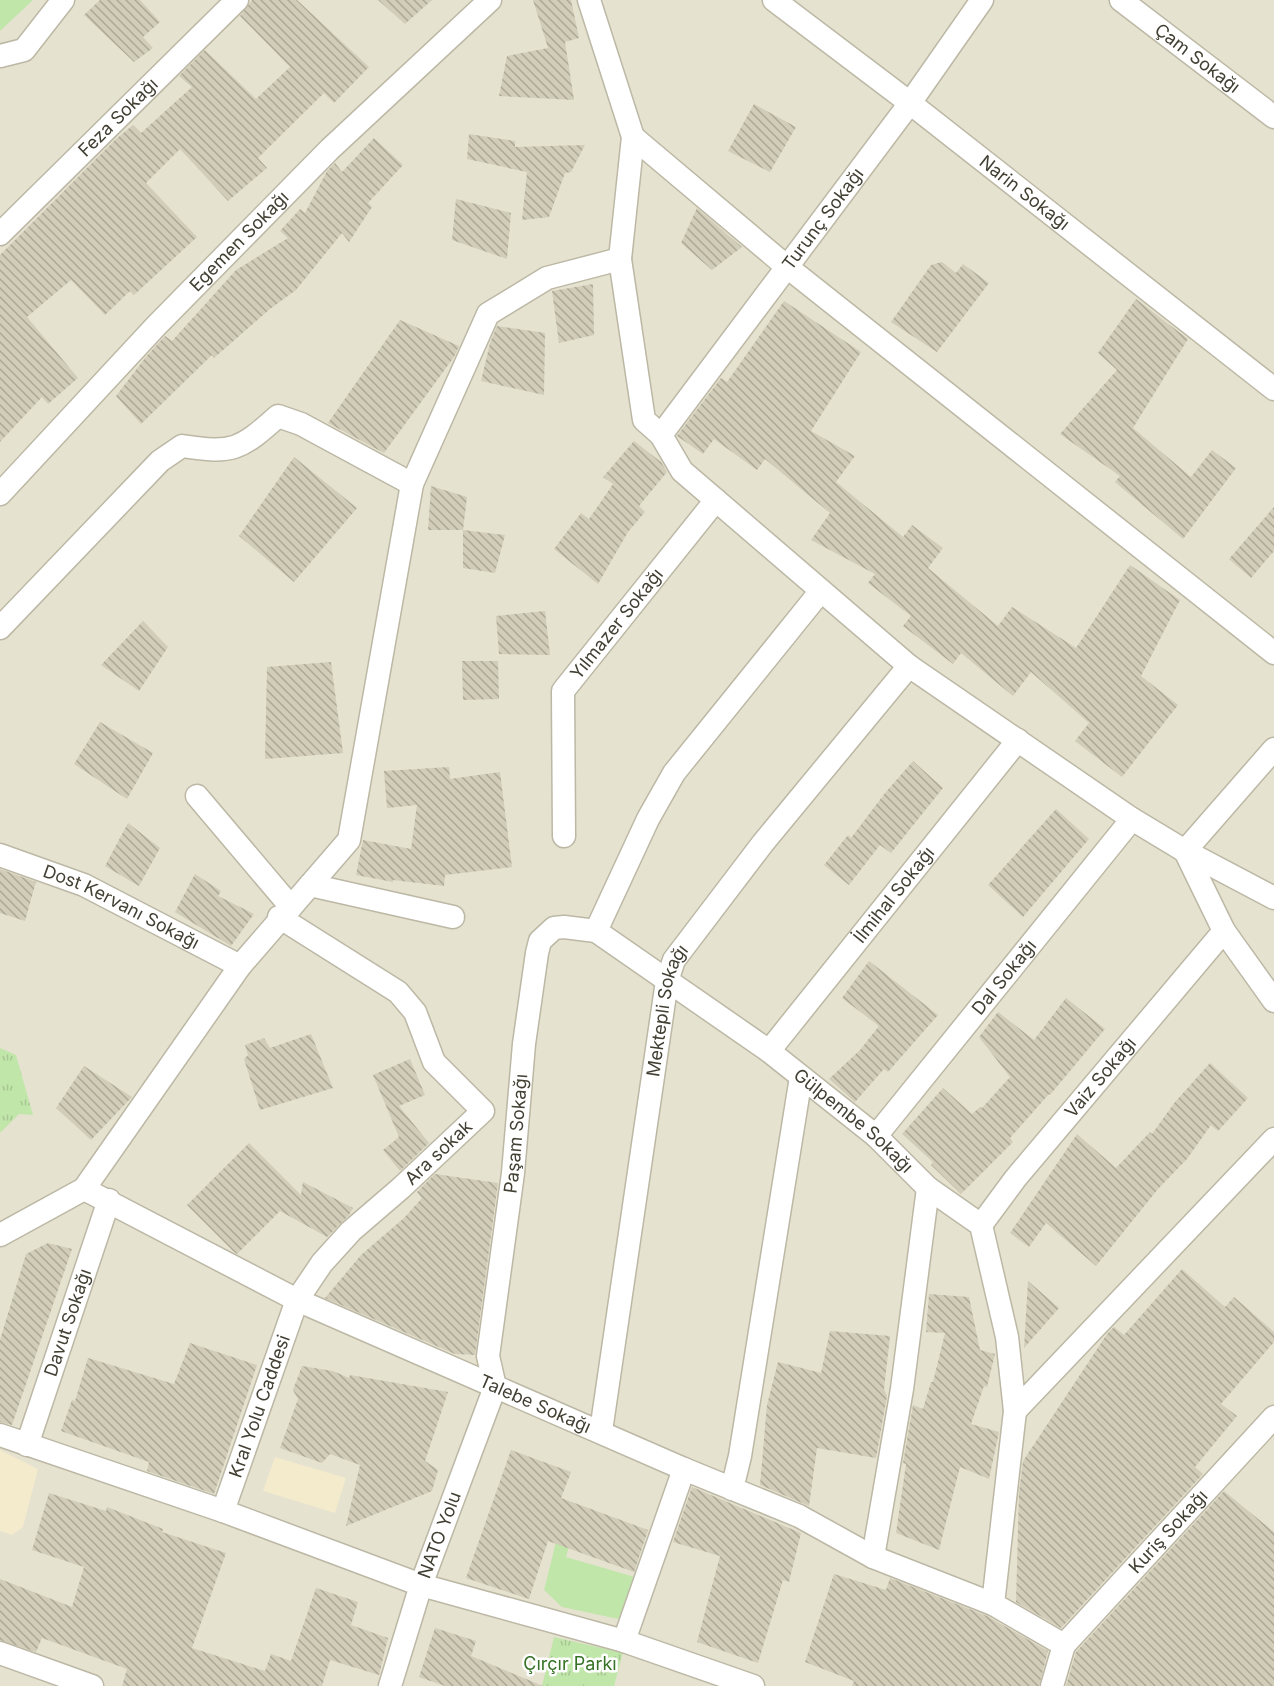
<svg xmlns="http://www.w3.org/2000/svg" width="1274" height="1686" font-family="Inter,sans-serif">
	<defs>
		<pattern id="park-tufts" width="24" height="20" patternUnits="userSpaceOnUse" patternTransform="scale(1.5)"><rect width="24" height="20" fill="#c1e6aa"/><path d="M3 7l-1-3M5 7V3M7 7l1-3M15 17l-1-3M17 17v-4M19 17l1-3" fill="none" stroke="#a7c693"/></pattern>
		<pattern id="building-back-hatch" width="6" height="6" patternUnits="userSpaceOnUse" patternTransform="scale(1.5)"><rect width="6" height="6" fill="#d2cdb8"/><path d="M-1 5l2 2M0 0l6 6M5-1l2 2" fill="none" stroke="#aca896"/></pattern>
	</defs>
	<rect width="100%" height="100%" fill="#f1efe2"/>
	<rect fill="#e5e2d0" x="0" y="0" width="1274" height="1686"/>
	<g fill="#f4eacc">
		<polygon points="0,1450 38,1469 23,1527 12,1535 0,1531"/>
		<polygon points="275,1457 346,1478 335,1513 263,1491"/>
	</g>
	<g fill="#c1e6aa">
		<polygon points="0,0 33,0 0,31"/>
		<polygon points="557,1538 570,1542 566,1557 638,1578 623,1620 562,1607 544,1590"/>
	</g>
	<g fill="url(#park-tufts)">
		<polygon points="0,1048 16,1055 33,1115 19,1114 0,1133"/>
		<polygon points="554,1637 623,1653 614,1686 542,1686"/>
	</g>
	<g fill="url(#building-back-hatch)">
		<polygon points="100,0 140,0 160,22 143,37 153,48 134,62 84,15"/>
		<polygon points="252,0 297,0 369,67 334,103 324,93 258,158 267,168 228,201 180,149 146,183 197,237 134,295 130,291 105,315 71,280 27,317 78,378 48,404 42,397 0,442 0,255 115,140 133,125 141,133 192,87 179,76 205,50 256,99 290,67 240,16"/>
		<polygon points="378,0 432,0 405,24"/>
		<polygon points="533,0 571,0 579,38 565,42 574,100 499,96 507,56 548,48"/>
		<polygon points="754,104 796,127 770,172 728,151"/>
		<polygon points="469,134 515,141 515,147 585,145 571,172 565,173 549,217 522,220 527,172 467,159"/>
		<polygon points="374,138 403,165 368,203 372,207 349,242 342,233 296,290 270,309 214,358 212,355 141,424 116,396 145,358 165,336 172,341 236,270 288,238 280,231 300,209 305,213 327,171 335,163 342,172"/>
		<polygon points="456,199 511,213 507,259 452,240"/>
		<polygon points="697,208 742,247 712,270 681,243"/>
		<polygon points="942,262 956,273 963,264 989,283 937,352 891,322 931,265"/>
		<polygon points="593,284 594,335 559,343 552,291"/>
		<polygon points="1136,299 1188,339 1133,428 1191,477 1212,450 1236,468 1183,539 1115,482 1120,476 1060,434 1117,370 1098,353"/>
		<polygon points="784,301 861,352 811,431 855,456 836,482 903,537 912,525 943,548 928,568 998,626 1012,607 1076,648 1130,565 1180,600 1141,676 1178,705 1122,777 1075,741 1089,723 1031,672 1013,696 961,653 953,664 903,626 911,616 868,583 875,574 811,540 830,513 765,459 757,470 714,439 703,454 677,436 721,378 727,382"/>
		<polygon points="400,320 459,346 454,357 384,453 328,423"/>
		<polygon points="497,326 545,333 544,395 481,381 490,343"/>
		<polygon points="634,441 661,462 667,472 639,506 645,512 628,532 598,584 554,549 581,513 589,519 613,484 603,477"/>
		<polygon points="294,457 357,508 294,582 239,536"/>
		<polygon points="431,486 467,497 463,530 428,530"/>
		<polygon points="1274,507 1274,551 1251,578 1229,559"/>
		<polygon points="463,530 505,535 495,573 463,568"/>
		<polygon points="545,611 550,655 499,654 496,616"/>
		<polygon points="143,621 168,647 139,691 101,665"/>
		<polygon points="462,661 498,661 499,699 463,700"/>
		<polygon points="331,662 343,753 265,759 267,667"/>
		<polygon points="100,722 153,753 127,799 74,764"/>
		<polygon points="913,761 943,788 891,853 880,845 849,885 824,865 848,835 851,838 885,793"/>
		<polygon points="449,767 450,779 500,772 512,867 445,875 444,886 393,880 393,882 356,875 363,840 411,849 417,805 387,808 384,771"/>
		<polygon points="1056,809 1089,839 1023,917 988,885"/>
		<polygon points="128,823 160,848 139,886 105,866"/>
		<polygon points="0,869 36,882 25,921 0,913"/>
		<polygon points="195,874 221,891 218,896 254,914 231,946 175,912"/>
		<polygon points="869,961 938,1015 888,1072 884,1069 855,1102 829,1079 860,1050 879,1026 842,998"/>
		<polygon points="1066,998 1105,1029 1050,1095 1049,1094 1010,1138 1013,1142 961,1194 931,1165 933,1162 902,1134 943,1088 972,1114 980,1107 982,1108 1010,1077 979,1037 998,1012 1034,1040"/>
		<polygon points="311,1034 333,1088 260,1110 244,1059 248,1055 245,1045 264,1038 270,1048"/>
		<polygon points="410,1059 425,1095 399,1106 429,1143 400,1171 383,1150 399,1137 373,1075"/>
		<polygon points="1210,1063 1248,1098 1218,1131 1211,1125 1187,1159 1158,1189 1096,1266 1046,1223 1029,1247 1010,1233 1077,1134 1116,1168 1150,1132 1152,1134 1175,1102"/>
		<polygon points="84,1066 132,1097 91,1140 56,1108"/>
		<polygon points="249,1143 301,1195 303,1182 353,1208 349,1215 327,1237 280,1211 237,1254 233,1251 187,1205"/>
		<polygon points="435,1174 498,1183 475,1355 455,1354 325,1298 361,1255 404,1218 422,1198 417,1192"/>
		<polygon points="48,1243 72,1249 12,1425 0,1422 0,1340 26,1254"/>
		<polygon points="1182,1269 1225,1307 1234,1297 1274,1332 1274,1342 1221,1404 1237,1416 1195,1467 1203,1474 1061,1628 1016,1602 1019,1493 1023,1461 1107,1334 1114,1327 1124,1335"/>
		<polygon points="1028,1281 1059,1308 1024,1348"/>
		<polygon points="929,1294 969,1297 980,1350 995,1354 987,1387 984,1386 971,1424 999,1432 989,1479 960,1467 939,1550 896,1533 906,1464 903,1463 913,1405 923,1409 931,1382 933,1382 945,1333 926,1332"/>
		<polygon points="830,1331 890,1336 884,1389 887,1396 876,1458 817,1448 809,1506 760,1485 767,1405 778,1362 821,1373"/>
		<polygon points="190,1343 257,1365 214,1494 147,1471 149,1462 61,1431 72,1400 75,1401 88,1358 174,1384"/>
		<polygon points="302,1366 333,1371 349,1378 350,1375 448,1392 425,1461 438,1470 432,1491 346,1526 360,1465 330,1454 322,1463 280,1448 298,1399 293,1390"/>
		<polygon points="511,1450 571,1472 561,1498 648,1530 634,1572 548,1541 529,1599 466,1578"/>
		<polygon points="692,1487 801,1533 789,1582 783,1580 758,1663 697,1642 720,1556 673,1542"/>
		<polygon points="1224,1491 1274,1532 1274,1686 1066,1686 1076,1652"/>
		<polygon points="49,1493 106,1511 107,1507 163,1529 162,1532 226,1553 192,1648 265,1671 271,1654 291,1661 316,1588 358,1602 351,1625 388,1638 379,1675 330,1660 322,1686 122,1686 127,1669 42,1638 36,1652 0,1640 0,1579 72,1607 84,1567 32,1550"/>
		<polygon points="834,1574 886,1590 890,1578 987,1616 1048,1651 1039,1686 852,1686 854,1681 805,1662"/>
		<polygon points="435,1628 476,1641 471,1656 543,1686 445,1686 419,1677"/>
	</g>
	<g fill="none" stroke-linecap="round" stroke-linejoin="round">
		<g stroke="#bcb8a5" stroke-width="25">
			<g id="minor">
				<polyline points="589,0 633,137 620,259 644,420 661,435 682,471 909,666 1132,819 1185,851 1274,898"/>
				<path id="s1" d="M 774,0 L 910,103 L 1274,389"/>
				<path id="s2" d="M 1121,0 L 1274,117"/>
				<polyline points="0,56 24,50 63,0"/>
				<polyline points="633,137 786,266 1274,653"/>
				<path id="s3" d="M 0,234 L 237,0"/>
				<path id="s4" d="M 661,435 L 910,103 L 982,0"/>
				<path id="s5" d="M 0,494 L 156,326 L 330,149 L 490,0"/>
				<path id="s6" d="M 820,592 L 674,773 L 648,819 L 596,931 L 769,1051 L 876,1136 L 928,1188 L 981,1225 L 1007,1337 L 1015,1411 L 1274,1139"/>
				<path d="M 0,628 L 160,461 L 182,446 C 233,454 240,450 278,416 L 301,424 L 412,484"/>
				<polyline points="1274,749 1185,851 1224,931 1274,1001"/>
				<polyline points="197,796 291,907"/>
				<path id="s7" d="M 564,836 L 563,691 L 716,500"/>
				<path id="s8" d="M 0,855 L 84,885 L 240,966"/>
				<polyline points="310,885 453,917"/>
				<path id="s9" d="M 769,1051 L 1018,740"/>
				<path id="s10" d="M 876,1136 L 1132,819"/>
				<path id="s11" d="M 84,1189 L 297,1300 L 684,1469 L 799,1516 L 873,1557 L 993,1604"/>
				<path id="s12" d="M 981,1225 L 1015,1179 L 1224,931"/>
				<polyline points="0,1235 84,1189 240,966 349,840 412,484 488,314 547,278 620,259"/>
				<polyline points="1015,1411 993,1604 1064,1645 1052,1686"/>
				<path id="s13" d="M 601,1431 L 667,981 L 674,960 L 763,843 L 909,666"/>
				<polyline points="0,1435 223,1511 421,1585 624,1641 753,1686"/>
				<path id="s14" d="M 27,1445 L 109,1200"/>
				<polyline points="732,1489 740,1456 801,1077"/>
				<path id="s15" d="M 223,1511 L 297,1300 L 322,1263 L 351,1231 L 401,1188 L 483,1111 L 434,1062 L 415,1012 L 398,992 L 279,917"/>
				<polyline points="873,1557 902,1389 928,1188"/>
				<polyline points="624,1641 684,1469"/>
				<path id="s16" d="M 1064,1645 L 1274,1417"/>
				<polyline points="0,1653 92,1686"/>
				<path id="s17" d="M 390,1686 L 421,1585 L 495,1387 L 488,1356 L 513,1173 L 524,1044 L 537,953 L 540,941 L 554,928 L 564,927 L 596,931"/>
			</g>
		</g>
		<use href="#minor" stroke="#fff" stroke-width="22"/>
	</g>
	<g text-anchor="middle" stroke-width="5" stroke-linejoin="round" paint-order="stroke">
		<g font-size="18" fill="#423f33" stroke="#fff">
			<text dy="6" stroke="none"><textPath href="#s2" startOffset="96">Çam Sokağı</textPath></text>
			<text dy="6" stroke="none"><textPath href="#s3" startOffset="166">Feza Sokağı</textPath></text>
			<text dy="6" stroke="none"><textPath href="#s1" startOffset="316">Narin Sokağı</textPath></text>
			<text dy="6" stroke="none"><textPath href="#s4" startOffset="270">Turunç Sokağı</textPath></text>
			<text dy="6" stroke="none"><textPath href="#s5" startOffset="348">Egemen Sokağı</textPath></text>
			<text dy="6" stroke="none"><textPath href="#s7" startOffset="231">Yılmazer Sokağı</textPath></text>
			<text dy="6" stroke="none"><textPath href="#s9" startOffset="200">İlmihal Sokağı</textPath></text>
			<text dy="6" stroke="none"><textPath href="#s8" startOffset="132">Dost Kervanı Sokağı</textPath></text>
			<text dy="6" stroke="none"><textPath href="#s10" startOffset="204">Dal Sokağı</textPath></text>
			<text dy="6" stroke="none"><textPath href="#s13" startOffset="426">Mektepli Sokağı</textPath></text>
			<text dy="6" stroke="none"><textPath href="#s12" startOffset="190">Vaiz Sokağı</textPath></text>
			<text dy="6" stroke="none"><textPath href="#s6" startOffset="729">Gülpembe Sokağı</textPath></text>
			<text dy="6" stroke="none"><textPath href="#s17" startOffset="573">Paşam Sokağı</textPath></text>
			<text dy="6" stroke="none"><textPath href="#s15" startOffset="429">Ara sokak</textPath></text>
			<text dy="6" stroke="none"><textPath href="#s14" startOffset="129">Davut Sokağı</textPath></text>
			<text dy="6" stroke="none"><textPath href="#s11" startOffset="500">Talebe Sokağı</textPath></text>
			<text dy="6" stroke="none"><textPath href="#s15" startOffset="111">Kral Yolu Caddesi</textPath></text>
			<text dy="6" stroke="none"><textPath href="#s16" startOffset="154">Kuriş Sokağı</textPath></text>
			<text dy="6" stroke="none"><textPath href="#s17" startOffset="159">NATO Yolu</textPath></text>
		</g>
		<g font-size="18" fill="#377327" stroke="#fff">
			<text x="570" y="1670">Çırçır Parkı</text>
		</g>
	</g>
</svg>
